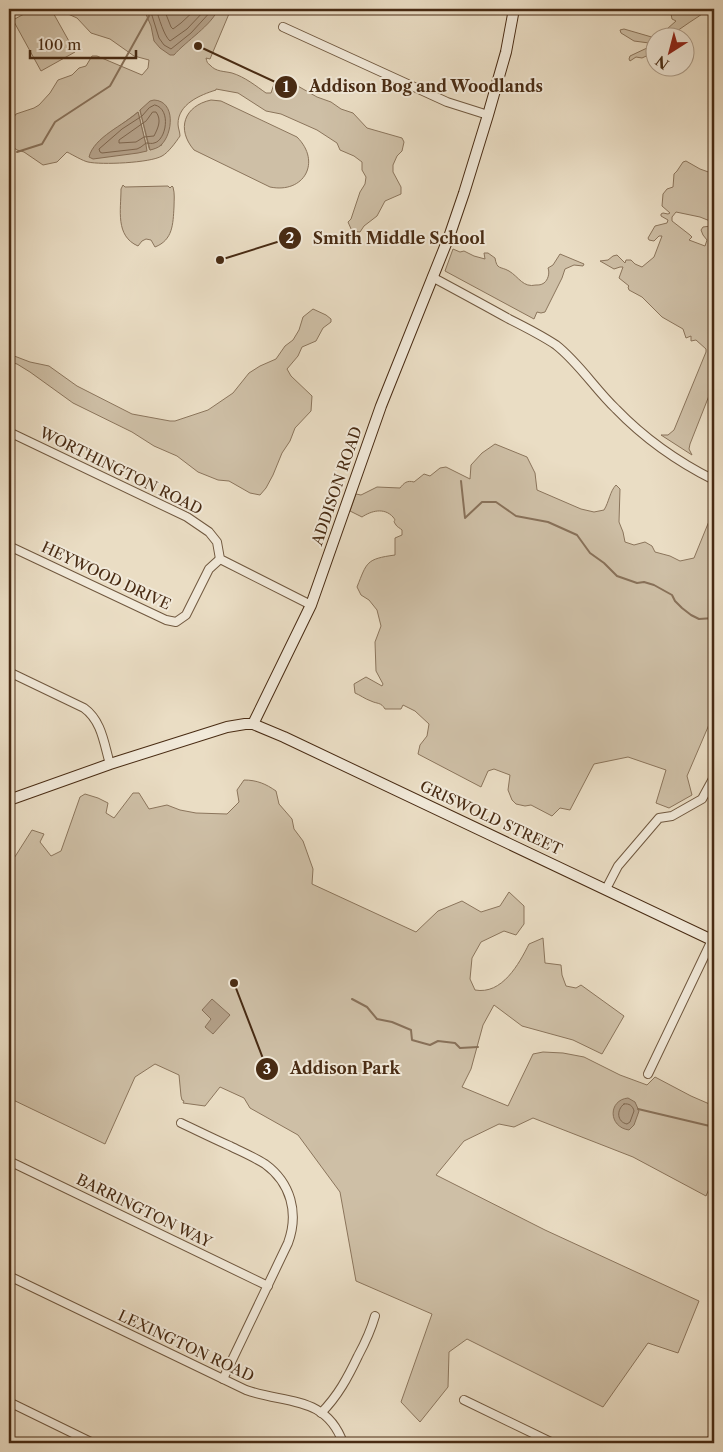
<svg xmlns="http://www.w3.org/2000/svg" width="723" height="1452" font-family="'Libre Caslon Text',serif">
	<rect width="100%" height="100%" fill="#eaddc4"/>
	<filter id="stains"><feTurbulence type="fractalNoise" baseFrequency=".004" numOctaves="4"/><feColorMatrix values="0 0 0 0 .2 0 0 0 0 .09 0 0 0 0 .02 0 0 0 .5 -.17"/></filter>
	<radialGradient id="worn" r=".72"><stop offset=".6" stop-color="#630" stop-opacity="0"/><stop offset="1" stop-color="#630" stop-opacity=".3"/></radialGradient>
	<g fill="#cebfa6" stroke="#8b755c" fill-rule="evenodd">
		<polygon points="33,9 51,9 75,52 41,71 13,20"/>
		<path d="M 64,9 L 231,9 L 210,59 L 206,58 C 207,62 207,63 210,65 C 216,72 224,71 232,73 C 245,77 256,86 266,93 L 271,93 L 274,84 L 278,80 L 285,81 L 296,85 L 317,97 L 331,102 L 341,109 L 353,113 L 367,128 L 402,138 L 404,142 L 402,151 L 397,156 L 393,165 L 393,172 L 401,187 L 401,194 L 385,201 L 377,216 L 364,226 L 360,232 L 352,231 L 348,222 L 351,219 L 360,192 L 365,184 L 366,177 L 362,170 L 362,162 L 354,156 L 340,150 L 337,143 L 317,130 L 281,114 L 266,111 L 238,93 L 216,89 L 216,90 C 200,95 178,104 178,124 C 178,128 180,132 180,136 C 176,142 168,153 162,156 C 150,163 101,165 88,162 C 83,161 73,155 67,152 L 57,162 L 43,165 L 24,152 L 17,150 L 9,144 L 9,125 L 16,114 L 34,108 L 39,105 L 50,93 L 58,80 L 72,75 L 79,68 L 86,66 L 92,56 L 97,56 L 142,75 L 148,68 L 149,60 L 134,56 L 110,39 L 91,33 L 77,18 L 68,14 ZM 140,110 L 162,145 L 150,150 L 149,148 ZM 138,112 L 146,145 L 100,141 Z"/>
		<path d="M 670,9 L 680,9 L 681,12 C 688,14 690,11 696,9 C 700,8 705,9 709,9 C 696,19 682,26 670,37 L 658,37 L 676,21 L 672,19 Z"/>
		<polygon points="624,29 655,38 655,52 642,58 636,57 630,61 629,59 630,56 647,48 649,43 634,41 621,33 620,30"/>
		<path d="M 211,100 L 221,101 L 297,137 C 322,162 304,194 270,187 L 194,150 C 176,129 184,106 211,100 Z"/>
		<path d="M 686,161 L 700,169 L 714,174 L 714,383 L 690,444 L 689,449 L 692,455 L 661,435 L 668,435 L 674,430 L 706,352 L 706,349 L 696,340 L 691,341 L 691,336 L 686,338 L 683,329 L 662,317 L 642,297 L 629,290 L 628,287 L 629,286 L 619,278 L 623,267 L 620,267 L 614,269 L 600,261 L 608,260 L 613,256 L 617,255 L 625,263 L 626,260 L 631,260 L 635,264 L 642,267 L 654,257 L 662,236 L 659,236 L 654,241 L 649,240 L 648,238 L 655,226 L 667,223 L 668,220 L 661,216 L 661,214 L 663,213 L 668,214 L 670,213 L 662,206 L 663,194 L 667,189 L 673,187 L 674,174 L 677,171 L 683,162 ZM 676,212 L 700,217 L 710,221 L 711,226 L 703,227 L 701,230 L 703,235 L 707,240 L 705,246 L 689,240 L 692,237 L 690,235 L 672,221 L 672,217 Z"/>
		<path d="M 123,185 L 125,187 L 168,186 L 170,188 L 172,186 L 173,187 C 175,194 174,200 174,207 C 173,224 173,240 155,247 L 151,240 L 146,239 L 142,241 L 138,246 C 115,236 121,210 121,189 Z"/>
		<path d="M 453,249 L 460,252 L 464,251 L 474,256 L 485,259 L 484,253 L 488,253 L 495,258 C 497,270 500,266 509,271 C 519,277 523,288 536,285 C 539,285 541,285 544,283 C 548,280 550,273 548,268 L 553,265 L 560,254 L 584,264 L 583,266 L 574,265 L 565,269 L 562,278 L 545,312 L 541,313 L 537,312 L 534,319 L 445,271 Z"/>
		<polygon points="313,309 326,315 331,319 331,322 323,328 316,341 302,347 298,356 287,369 291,376 312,396 311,411 295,428 290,441 282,453 273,475 266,488 260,495 250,493 229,481 218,480 198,472 177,456 154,446 132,432 73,403 30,372 17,364 9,362 9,354 30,362 49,366 77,386 132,414 170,421 175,421 208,410 233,393 249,373 260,366 276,359 285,346 293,340 299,330 303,317"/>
		<path d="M 495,444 L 527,457 L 535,473 L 537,490 L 581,509 L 594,512 L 604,510 C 609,502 610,491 616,485 L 620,489 L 619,522 L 623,532 L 625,542 L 634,545 L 645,542 L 652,546 L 655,552 L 670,556 L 680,561 L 694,558 L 714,509 L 714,713 L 687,776 L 692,795 L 669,808 L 656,803 L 666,770 L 628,757 L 594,764 L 570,810 L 560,808 L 552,816 L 531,805 L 525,806 L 516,804 L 512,800 L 508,790 L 510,775 L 494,769 L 488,771 L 481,787 L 418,754 L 420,745 L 427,736 L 429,724 L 415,711 L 403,705 L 401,709 L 385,709 C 381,702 377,704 371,701 C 365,699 360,695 355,693 L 354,684 L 366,677 L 382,686 L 383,684 L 376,671 L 375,642 L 381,626 L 377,610 L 369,600 L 361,595 L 357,587 C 367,562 366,559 395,555 L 395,538 L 402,535 L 402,530 C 400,528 397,527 396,525 C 391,518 398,523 393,517 C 384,507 371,511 362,517 L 350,511 L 356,494 L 361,495 L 377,487 L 400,488 C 404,483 407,480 414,482 L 424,474 L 430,476 L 440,468 L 446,467 L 470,479 L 471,465 L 482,453 Z"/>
		<path d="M 244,780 C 257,780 266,784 276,791 L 279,804 L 292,819 L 294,829 L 303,841 L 313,869 L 312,884 L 416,932 L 438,911 L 462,901 L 481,912 L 500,906 L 509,892 L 524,906 L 524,924 L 516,935 L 504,931 L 481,942 L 472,958 L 470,979 L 475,990 C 502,995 519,964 529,944 L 543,938 L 545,963 L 561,965 L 562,975 L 566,986 L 576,988 L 581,985 L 624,1016 L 602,1054 L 573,1040 L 522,1026 L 494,1005 L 483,1025 L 471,1069 L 462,1087 L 508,1106 L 533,1054 L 543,1052 L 563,1053 L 584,1057 L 620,1075 L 647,1085 L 655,1077 L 691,1096 L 714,1106 L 714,1177 L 706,1196 L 633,1157 L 533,1118 L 514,1127 L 499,1124 L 464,1141 L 436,1175 L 545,1230 L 699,1301 L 678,1353 L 648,1343 L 603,1407 L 467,1339 L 449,1352 L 448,1387 L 420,1422 L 401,1402 L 432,1314 L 356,1281 L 340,1192 L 298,1135 L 250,1108 L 244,1098 L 220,1087 L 205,1106 L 183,1103 L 184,1101 L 182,1100 L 181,1096 L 179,1075 L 155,1064 L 135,1077 L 105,1144 L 9,1098 L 9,866 L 32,830 L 44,834 L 40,842 L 51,856 L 61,851 L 80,797 L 85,794 L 98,798 L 108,803 L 106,813 L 114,818 L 133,793 L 139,793 L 149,809 L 167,805 L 180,810 L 196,813 L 227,814 L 239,802 L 237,790 Z"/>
	</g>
	<g fill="#b3a088" stroke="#887159">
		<path d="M 145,9 L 218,9 C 212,25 186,41 174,55 L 170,55 L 160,48 L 154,41 L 151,26 L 145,12 Z"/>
		<path d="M 154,100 C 176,101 173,134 161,145 C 158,148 154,149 150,150 L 140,110 L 150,101 Z"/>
		<path d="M 138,112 L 146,145 L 147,151 L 138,153 L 93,159 L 89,157 C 94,137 124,125 138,112 Z"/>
		<polygon points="212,999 230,1015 213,1034 205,1027 211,1019 202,1010"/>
		<path d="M 628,1098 L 635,1102 L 639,1111 L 634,1125 L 629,1130 C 608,1127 608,1100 628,1098 Z"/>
	</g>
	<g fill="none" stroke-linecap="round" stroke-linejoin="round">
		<g stroke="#7e664e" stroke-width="1">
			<polyline points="150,9 159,38 164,45 171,49 191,33 213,9"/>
			<path d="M 156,9 C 159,18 164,36 170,41 L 187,29 L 206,9"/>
			<polyline points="164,9 171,27 173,29 181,23 196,9"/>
			<path d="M 155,105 C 172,109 166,141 154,143 C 152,144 149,143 146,143 L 141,147 L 137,149 L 102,153 L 100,152 L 99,149 L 122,129 L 142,116 L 149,108 Z"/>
			<path d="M 153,112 L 156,112 C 162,120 158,128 154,136 L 144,137 L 136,142 L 119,143 L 119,140 L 146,121 Z"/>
			<path d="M 624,1104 C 629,1103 633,1106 634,1111 L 630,1122 L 627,1124 C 617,1122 616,1110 624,1104 Z"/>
		</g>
		<g stroke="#887159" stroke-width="2">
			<polyline points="17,152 42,144 55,122 110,86 149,16"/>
			<polyline points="461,481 465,518 482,502 496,502 516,516 548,522 577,535 590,553 604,563 617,576 637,583 644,582 654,585 672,595 675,601 682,608 691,615 699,619 714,618"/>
			<polyline points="352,999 367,1007 377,1019 392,1022 411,1030 412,1040 430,1045 438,1041 455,1043 460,1048 478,1047"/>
			<polyline points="638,1109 714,1127"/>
		</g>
		<g stroke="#70583f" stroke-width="10">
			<g id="minor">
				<polyline points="283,27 447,102 488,115"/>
				<path d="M 432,277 C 458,291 484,305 509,319 C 525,327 541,335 556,345 C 579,363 595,389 616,409 C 644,438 678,462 714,480"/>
				<polyline points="9,432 187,517 209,532 217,542 220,559 311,605"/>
				<polyline points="9,546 166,620 176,622 186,615 209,569 220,559"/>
				<path d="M 9,672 L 84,708 C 102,721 104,744 110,764"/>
				<polyline points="606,889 618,866 659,818 672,816 702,799 714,777"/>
				<polyline points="648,1074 712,940"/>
				<path d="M 181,1123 C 198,1131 214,1139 230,1146 C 242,1152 254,1157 265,1164 C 291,1183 299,1213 288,1243 L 223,1379"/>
				<polyline points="9,1161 268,1286"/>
				<path d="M 9,1276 L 246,1390 C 285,1404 326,1395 343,1443"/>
				<polyline points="464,1400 553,1443"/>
				<polyline points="9,1402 93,1443"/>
				<path d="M 321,1413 C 338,1396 348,1377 358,1356 C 365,1343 371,1330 375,1316"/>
				<polyline points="706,1443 714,1439"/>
			</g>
		</g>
		<g stroke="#482b13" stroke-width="12">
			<g id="secondary">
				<polyline points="253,724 311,605 381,406 450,234 464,193 488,115 506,52 514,9"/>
				<polyline points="9,800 110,764 227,727 245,724 253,724 284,737 714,941"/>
			</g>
		</g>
		<use href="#minor" stroke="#f1e9d9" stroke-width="8"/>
		<use href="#secondary" stroke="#f1e9d9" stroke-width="10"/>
	</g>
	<g text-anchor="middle" stroke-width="4" stroke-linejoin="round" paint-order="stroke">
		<g font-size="15" fill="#482b13" stroke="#f1e9d9">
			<text transform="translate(121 471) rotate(26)" y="5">WORTHINGTON ROAD</text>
			<text transform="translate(337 486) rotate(-71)" y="5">ADDISON ROAD</text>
			<text transform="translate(106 576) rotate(25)" y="5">HEYWOOD DRIVE</text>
			<text transform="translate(491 818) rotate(25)" y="5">GRISWOLD STREET</text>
			<text transform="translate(144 1211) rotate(26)" y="5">BARRINGTON WAY</text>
			<text transform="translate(186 1346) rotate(25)" y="5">LEXINGTON ROAD</text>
		</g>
	</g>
	<path fill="none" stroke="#482b13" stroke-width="2" d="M198 46L286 87M220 260L290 238M234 983L267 1069"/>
	<g fill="#482b13" stroke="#f1e9d9" stroke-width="2">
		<circle cx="198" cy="46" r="5"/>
		<circle cx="220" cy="260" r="5"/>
		<circle cx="234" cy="983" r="5"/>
		<circle cx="286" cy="87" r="12"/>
		<circle cx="290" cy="238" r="12"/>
		<circle cx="267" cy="1069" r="12"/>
	</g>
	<g font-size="15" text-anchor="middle" font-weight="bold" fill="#fff">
		<text x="286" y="92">1</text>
		<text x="290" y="243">2</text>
		<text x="267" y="1074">3</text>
	</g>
	<g font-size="16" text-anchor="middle" font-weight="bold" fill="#482b13" stroke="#f1e9d9" stroke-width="4" stroke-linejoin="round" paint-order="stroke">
		<text x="426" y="92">Addison Bog and Woodlands</text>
		<text x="399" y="244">Smith Middle School</text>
		<text x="345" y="1074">Addison Park</text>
	</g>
	<rect width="723" height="1452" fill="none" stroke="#eaddc4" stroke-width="30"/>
	<rect x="10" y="10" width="703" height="1432" fill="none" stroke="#482b13" stroke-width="2.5"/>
	<rect x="15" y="15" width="693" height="1422" fill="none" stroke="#482b13"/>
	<g transform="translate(670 52) rotate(216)"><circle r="24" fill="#f1e9d9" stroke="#ad9d8a"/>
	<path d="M0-4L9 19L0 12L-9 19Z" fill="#8f2418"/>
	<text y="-8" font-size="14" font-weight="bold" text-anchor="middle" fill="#482b13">N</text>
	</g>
	<path d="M30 50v8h106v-8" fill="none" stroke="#482b13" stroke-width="2.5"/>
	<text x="38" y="50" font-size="15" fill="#482b13" stroke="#f1e9d9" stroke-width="4" paint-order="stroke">100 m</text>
	<rect width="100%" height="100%" filter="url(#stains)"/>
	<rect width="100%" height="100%" fill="url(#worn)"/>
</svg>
